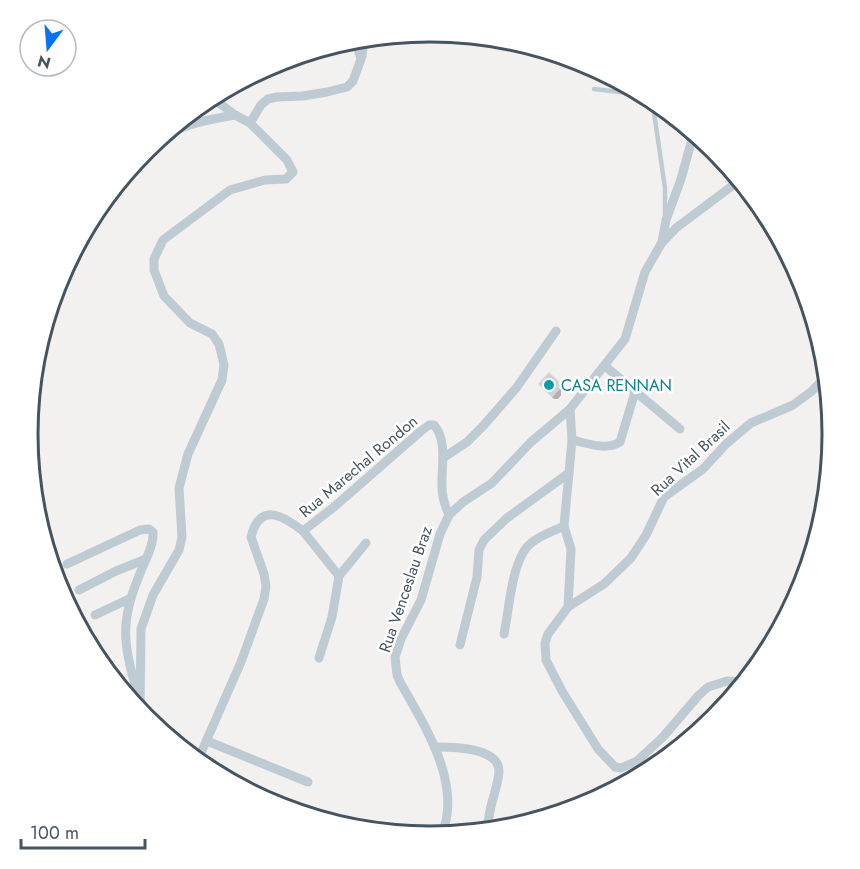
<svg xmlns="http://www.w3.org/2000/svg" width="860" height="869" font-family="Jost,sans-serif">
	<defs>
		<filter id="shadow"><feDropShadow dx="4" dy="4" stdDeviation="0" flood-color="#0004"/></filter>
	</defs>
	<rect width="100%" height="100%" fill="#f3f0f0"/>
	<polygon fill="#cbcfd6" stroke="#d3d6dc" stroke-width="1.5" filter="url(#shadow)" points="549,373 559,383 557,386 559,388 552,396 539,384"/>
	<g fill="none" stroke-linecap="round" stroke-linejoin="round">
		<g stroke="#bfcbd3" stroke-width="4.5">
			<polyline points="594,89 645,95"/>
			<polyline points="652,99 665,188 665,215"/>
		</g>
		<g stroke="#bfcbd3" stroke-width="9">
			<polyline points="362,56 364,38"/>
			<polyline points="250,123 261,105 268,99 277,97 303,96 327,92 347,87 353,81 361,59 355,39"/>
			<path d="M 159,138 C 185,124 206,120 235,115"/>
			<polyline points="143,152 157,139"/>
			<polyline points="662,242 666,220 681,179 694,132"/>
			<polyline points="605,366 680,429"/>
			<path d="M 572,440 C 586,443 606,451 620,442 L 635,392"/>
			<polyline points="443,458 467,442 484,425 517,387 556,331"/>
			<polyline points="303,531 339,576"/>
			<path d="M 67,564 L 140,530 L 149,529 L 153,532 C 154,546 144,562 139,576 C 120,621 123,646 137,691"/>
			<polyline points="79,590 116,571 146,559"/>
			<polyline points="568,607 571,549 564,526 572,440 570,409"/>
			<polyline points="95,615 131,598"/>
			<path d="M 504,634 C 509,610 511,572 524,551 C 532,538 551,532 564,526"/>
			<polyline points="460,645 477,577 479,550 484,540 507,518 569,473"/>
			<polyline points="319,658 332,617 339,576 366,543"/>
			<polyline points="746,682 727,681 708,687 698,696 663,737 637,761 621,768 615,767 598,749 562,691 546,660 545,643 548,634 568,607 604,584 631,558 646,535 664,497 703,469 726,444 751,423 793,405 812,391 827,375"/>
			<polyline points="140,713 141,629 153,595 179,550 182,537 179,488 188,454 222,380 224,365 219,344 212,334 190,323 164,296 154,270 154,259 163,240 230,190 265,180 286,179 293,172 287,160 250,123 235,115 211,97"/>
			<polyline points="207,741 308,782"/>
			<path d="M 436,747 C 452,747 500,747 499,772 C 497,793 487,808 488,832"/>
			<path d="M 197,762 L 241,662 L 264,599 L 266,586 L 264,574 L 251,537 C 260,502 282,515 303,531 L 334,507 L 421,431 L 429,425 L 434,425 C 448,441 441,468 442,487 C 442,497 445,506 449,515"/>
			<path d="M 441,836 C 464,785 424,725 400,682 L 397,675 L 395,657 L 401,639 L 421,600 L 440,534 L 449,515 L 463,502 L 492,483 L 531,442 L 570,409 L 625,339 L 645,272 L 661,244 L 676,228 L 740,180"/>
		</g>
	</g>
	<circle fill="#0f9aa8" stroke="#fff" stroke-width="2" cx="549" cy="385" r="6"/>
	<g text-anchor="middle" stroke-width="5" stroke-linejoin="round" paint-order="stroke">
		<g font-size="16" fill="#0d838f" stroke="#fff" text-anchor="start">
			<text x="561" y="391">CASA RENNAN</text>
		</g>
		<g font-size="16" fill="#465460" stroke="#fff">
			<text transform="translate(690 458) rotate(-43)" y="6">Rua Vital Brasil</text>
			<text transform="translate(358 466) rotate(-40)" y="6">Rua Marechal Rondon</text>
			<text transform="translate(405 589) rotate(-71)" y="6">Rua Venceslau Braz</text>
		</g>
	</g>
	<path d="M0 0H860V869H0ZM38 434a392 392 0 1 1 784 0a392 392 0 1 1-784 0Z" fill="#fff" fill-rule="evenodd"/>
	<path fill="none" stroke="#465460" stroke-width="3" d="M38 434a392 392 0 1 1 784 0a392 392 0 1 1-784 0Z"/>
	<g transform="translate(48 48) rotate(196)"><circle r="28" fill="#ffffff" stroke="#b5bbbf" stroke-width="1.5"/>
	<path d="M0-4.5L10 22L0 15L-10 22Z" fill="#0673f6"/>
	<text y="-9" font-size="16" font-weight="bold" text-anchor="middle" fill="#465460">N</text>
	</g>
	<path d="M21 839v9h124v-9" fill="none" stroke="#465460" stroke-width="3"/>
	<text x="30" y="839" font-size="18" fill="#465460" stroke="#ffffff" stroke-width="4.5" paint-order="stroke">100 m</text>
</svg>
